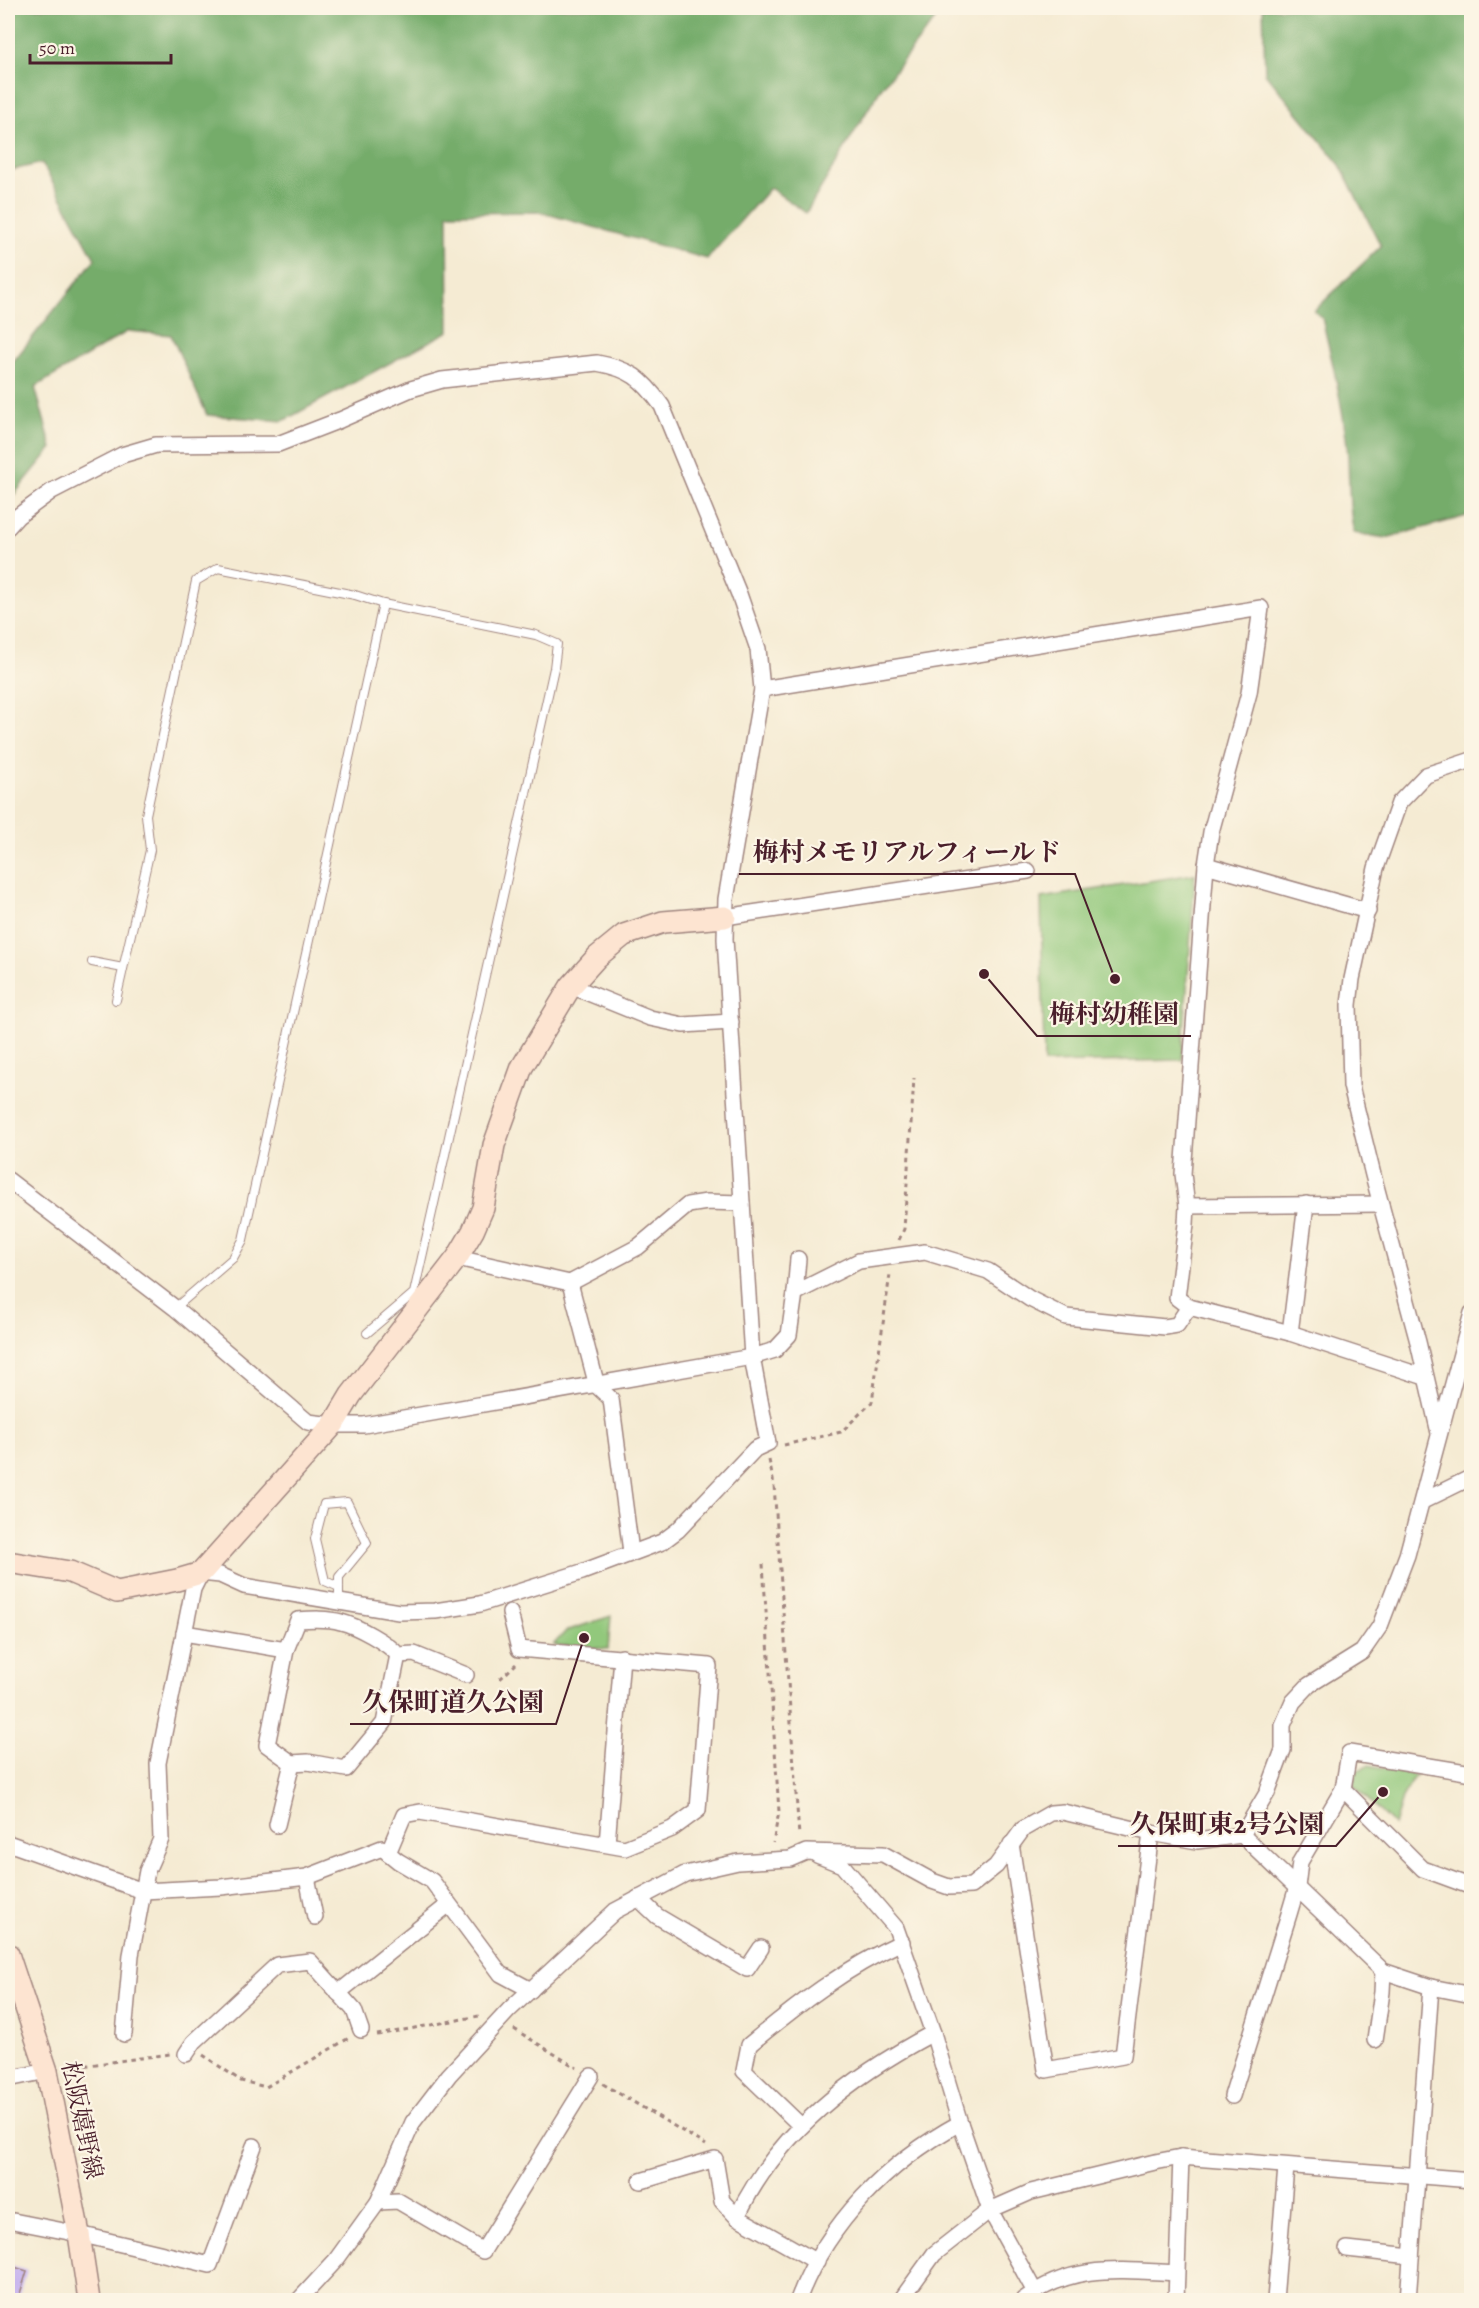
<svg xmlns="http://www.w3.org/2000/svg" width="1479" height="2308" font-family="Alegreya,'Noto Serif JP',serif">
	<rect width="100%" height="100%" fill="#fcf5e5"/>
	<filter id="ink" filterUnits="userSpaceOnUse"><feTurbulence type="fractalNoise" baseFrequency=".0167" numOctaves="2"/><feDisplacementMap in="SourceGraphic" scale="12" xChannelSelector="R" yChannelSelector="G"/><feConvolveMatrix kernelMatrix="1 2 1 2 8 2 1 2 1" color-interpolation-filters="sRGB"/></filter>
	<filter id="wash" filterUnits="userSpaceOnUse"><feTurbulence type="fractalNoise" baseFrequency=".008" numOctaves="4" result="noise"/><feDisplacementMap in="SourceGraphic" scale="24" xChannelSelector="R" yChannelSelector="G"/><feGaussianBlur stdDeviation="1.35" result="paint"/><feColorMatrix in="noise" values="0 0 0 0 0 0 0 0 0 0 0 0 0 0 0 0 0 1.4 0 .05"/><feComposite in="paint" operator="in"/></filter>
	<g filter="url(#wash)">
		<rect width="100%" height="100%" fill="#f5ebd3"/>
		<g fill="#92c87b" stroke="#6e7453" stroke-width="1.5">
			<polygon points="1195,874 1182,1060 1044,1063 1041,898"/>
			<polygon points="611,1616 608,1649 553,1645 566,1631"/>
			<polygon points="1368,1766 1416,1775 1402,1798 1394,1825 1353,1785 1356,1771"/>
		</g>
		<g fill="#75ac6b" stroke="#60664b" stroke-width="1.5">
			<polygon points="8,8 944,8 879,91 806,213 770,188 707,259 540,212 448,213 449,331 283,421 207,415 171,335 128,331 35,387 52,448 8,502 8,368 95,259 42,163 8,171"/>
			<path d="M 1263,8 L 1471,8 L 1471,515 L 1386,538 L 1354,533 C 1347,504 1350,474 1347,445 C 1342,402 1332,360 1322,318 L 1314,311 L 1381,246 L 1340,165 L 1265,73 Z"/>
		</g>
		<g id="blocks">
			<polygon fill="#bca6f0" points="8,2265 27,2271 18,2300 8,2300"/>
		</g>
	</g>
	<g filter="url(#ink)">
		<use href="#blocks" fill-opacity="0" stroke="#a0857f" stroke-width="1.5"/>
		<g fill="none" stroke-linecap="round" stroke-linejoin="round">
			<g stroke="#a0857f" stroke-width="10">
				<g id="lane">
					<polyline points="92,962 123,968"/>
					<polyline points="116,1000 150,850 146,815 196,581 218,568 355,595 383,604 243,1240 233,1258 175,1308"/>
					<polyline points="367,1333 414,1293 554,668 557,644 536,635 383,604"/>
					<polyline points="339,1603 339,1577 367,1543 347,1502 324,1504 315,1539 325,1581 339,1587"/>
				</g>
			</g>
			<g stroke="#a0857f" stroke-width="18">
				<g id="street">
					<path d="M 8,527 L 18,516 L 52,491 L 122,455 L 156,445 L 278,444 L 340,420 L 411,389 L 442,380 L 597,363 C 630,369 642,378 662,406 L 739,594 L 758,649 L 762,689 L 726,899 L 725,939 L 752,1357 L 768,1443 L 755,1449 L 678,1530 L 662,1542 L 582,1572 L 480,1604 L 435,1611 L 399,1612 L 244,1586 L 220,1575 L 201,1573 L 193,1589 L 158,1763 L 161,1839 L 147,1871 L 131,1955 L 124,2034"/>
					<polyline points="762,689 1261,608 1249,693 1211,832 1206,865 1183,1174 1187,1206 1186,1224 1177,1298 1189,1307 1290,1333 1425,1377"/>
					<polyline points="1206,865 1368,911"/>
					<polyline points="725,917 1028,871"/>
					<polyline points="571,986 650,1018 683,1025 731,1022"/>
					<polyline points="8,1180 175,1308 308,1422 333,1425 364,1425 752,1357 775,1350 789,1335 795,1293 859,1261 925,1252 988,1271 1030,1299 1066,1317 1165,1327 1177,1325 1189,1307"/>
					<polyline points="1187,1206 1381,1204"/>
					<polyline points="457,1258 570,1283 597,1386 611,1399 631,1552"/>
					<polyline points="570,1283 638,1247 688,1205 707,1202 742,1203"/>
					<polyline points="795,1293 798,1259"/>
					<polyline points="1290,1333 1306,1204"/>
					<polyline points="1439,1433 1418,1342 1373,1175 1351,1086 1349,1005 1352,979 1376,868 1399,803 1426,775 1472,760"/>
					<polyline points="1423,1501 1472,1477"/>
					<path d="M 184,1633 L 286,1650 L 298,1620 C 312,1619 327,1618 341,1622 C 357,1626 388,1643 398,1655 L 414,1654 L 466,1675"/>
					<polyline points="292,1763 308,1762 346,1769 384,1723 398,1655"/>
					<polyline points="1343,1789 1423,1869 1472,1887"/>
					<polyline points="277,1825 292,1763 267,1745 286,1650"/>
					<polyline points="1242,1835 1383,1971 1431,1987 1472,1995"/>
					<polyline points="8,1843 143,1891 221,1887 307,1877 382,1848 398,1861 432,1881 501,1974 531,1990"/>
					<polyline points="607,1844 622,1657"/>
					<polyline points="1011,1844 1046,2070 1123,2056 1151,1833"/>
					<polyline points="388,1853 404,1815 420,1812 625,1848 672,1829 698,1810 709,1666 519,1649 510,1613"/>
					<polyline points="817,1855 842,1865 896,1928 933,2033 960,2123 990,2210 1035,2292"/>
					<polyline points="307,1877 315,1917"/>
					<polyline points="638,1898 657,1916 747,1969 761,1948"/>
					<polyline points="338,1993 448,1905"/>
					<polyline points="1375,2040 1382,1992 1383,1971"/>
					<polyline points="186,2054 194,2042 277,1965 310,1961 354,2010 361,2030"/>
					<polyline points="8,2079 47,2071"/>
					<polyline points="1232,2096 1289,1914 1297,1887 1300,1862 1343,1789 1349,1753 1472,1773"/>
					<path d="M 801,2126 L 744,2071 L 749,2045 C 797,2005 845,1968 902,1942"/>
					<polyline points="641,2181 715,2159 722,2201 737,2217"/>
					<polyline points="378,2202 398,2201 483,2251 591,2076"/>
					<polyline points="8,2220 79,2234 210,2265 254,2146"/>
					<polyline points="1347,2249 1411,2256"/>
					<path d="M 817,2262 L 737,2217 C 777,2132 852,2076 933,2033"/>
					<polyline points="299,2300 336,2260 378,2202 413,2122 449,2075 509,2010 615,1911 685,1874 738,1862 790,1859 806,1852 883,1854 932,1881 949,1887 971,1886 996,1866 1023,1829 1051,1813 1063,1812 1151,1833 1197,1841 1242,1835 1267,1793 1283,1750 1283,1725 1293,1702 1309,1685 1362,1652 1380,1626 1407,1555 1472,1313"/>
					<path d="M 798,2300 C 827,2223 888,2162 960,2123"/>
					<polyline points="901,2300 934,2254 990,2210 1031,2192 1155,2162 1181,2157 1472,2180"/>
					<path d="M 1023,2300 C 1072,2263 1119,2270 1176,2273"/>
					<polyline points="1176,2300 1181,2157"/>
					<polyline points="1275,2300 1286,2167"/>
					<polyline points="1408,2300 1431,1987"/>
				</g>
			</g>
			<g stroke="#a0857f" stroke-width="24">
				<g id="secondary">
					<polyline points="8,1562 70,1572 117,1592 177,1580 201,1573 333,1425 351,1395 457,1258 473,1231 483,1208 494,1145 522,1067 571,986 597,957 624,935 663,922 725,917"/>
					<polyline points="8,1954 47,2071 79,2234 89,2300"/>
				</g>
			</g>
			<g stroke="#a0857f" stroke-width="3" stroke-dasharray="4.5 4.5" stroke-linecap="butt">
				<polyline points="899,1240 904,1229 914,1078"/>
				<polyline points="784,1445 841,1432 872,1402 890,1274"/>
				<polyline points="769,1460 774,1485 799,1836"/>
				<polyline points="763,1564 779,1812 773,1843"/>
				<polyline points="500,1679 516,1664"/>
				<polyline points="514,2029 577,2068"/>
				<polyline points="377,2035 479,2016"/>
				<polyline points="203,2055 241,2081 266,2087 349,2038"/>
				<polyline points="67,2068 170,2054"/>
				<polyline points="603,2084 706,2145"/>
			</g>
			<use href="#lane" stroke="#fff" stroke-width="8"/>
			<use href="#street" stroke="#fff" stroke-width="15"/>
			<use href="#secondary" stroke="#fde4d1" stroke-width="21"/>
		</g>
	</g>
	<g text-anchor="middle" stroke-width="4.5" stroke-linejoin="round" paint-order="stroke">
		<g font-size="24" fill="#4a1f2b" stroke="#fcf5e5">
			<text transform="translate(82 2120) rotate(78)" y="8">松阪嬉野線</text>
		</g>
	</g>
	<path fill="none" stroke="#4a1f2b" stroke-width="2" d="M1115 979L1075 874H739M984 974L1037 1036H1191M584 1638L556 1724H350M1383 1792L1336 1846H1118"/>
	<g fill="#4a1f2b" stroke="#fcf5e5" stroke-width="2">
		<circle cx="1115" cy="979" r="6"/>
		<circle cx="984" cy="974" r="6"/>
		<circle cx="584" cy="1638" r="6"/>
		<circle cx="1383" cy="1792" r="6"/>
	</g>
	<g font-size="26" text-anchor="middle" font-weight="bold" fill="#4a1f2b" stroke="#fcf5e5" stroke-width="4.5" stroke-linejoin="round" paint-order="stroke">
		<text x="907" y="861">梅村メモリアルフィールド</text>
		<text x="1114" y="1023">梅村幼稚園</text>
		<text x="453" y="1711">久保町道久公園</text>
		<text x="1227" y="1833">久保町東2号公園</text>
	</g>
	<rect width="1479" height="2308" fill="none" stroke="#fcf5e5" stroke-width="30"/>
	<path d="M30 54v9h141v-9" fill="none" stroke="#4a1f2b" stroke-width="3"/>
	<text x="39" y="54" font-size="18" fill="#4a1f2b" stroke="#fcf5e5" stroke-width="4.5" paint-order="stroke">50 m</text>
</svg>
